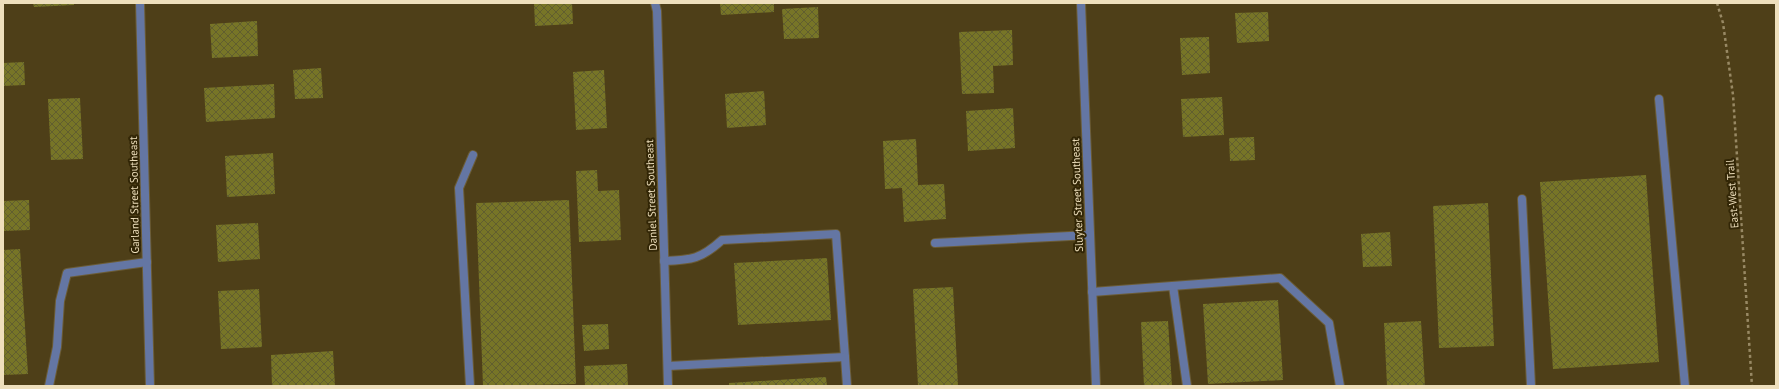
<svg xmlns="http://www.w3.org/2000/svg" width="1779" height="389" font-family="'PT Sans',sans-serif">
	<defs>
		<pattern id="building-cross-hatch" width="8" height="8" patternUnits="userSpaceOnUse"><rect width="8" height="8" fill="#777527"/><path d="M0 0l8 8M0 8l8-8" fill="none" stroke="#615e2f"/></pattern>
	</defs>
	<rect width="100%" height="100%" fill="#4e3f18"/>
	<g fill="url(#building-cross-hatch)">
		<polygon points="33,3 74,3 74,5 34,7"/>
		<polygon points="534,3 572,3 573,24 535,26"/>
		<polygon points="720,3 774,3 774,12 721,15"/>
		<polygon points="818,7 819,38 784,39 782,9"/>
		<polygon points="1268,12 1269,41 1237,43 1235,13"/>
		<polygon points="257,21 258,56 212,58 210,24"/>
		<polygon points="1012,30 1013,65 993,66 994,93 962,94 959,32"/>
		<polygon points="1209,37 1210,73 1182,75 1180,38"/>
		<polygon points="24,62 25,85 3,86 3,63"/>
		<polygon points="321,68 323,98 295,99 293,70"/>
		<polygon points="604,70 607,128 576,130 573,72"/>
		<polygon points="274,84 275,118 206,122 204,88"/>
		<polygon points="764,91 766,125 727,128 725,94"/>
		<polygon points="1222,97 1224,135 1183,137 1181,99"/>
		<polygon points="80,98 83,159 51,160 48,99"/>
		<polygon points="1013,108 1015,148 968,151 966,111"/>
		<polygon points="1254,137 1255,160 1230,161 1229,138"/>
		<polygon points="916,139 918,185 944,184 946,219 904,222 902,188 885,189 883,141"/>
		<polygon points="273,153 275,194 227,197 225,156"/>
		<polygon points="597,170 598,191 619,190 621,240 579,242 576,171"/>
		<polygon points="1646,175 1659,362 1553,369 1540,182"/>
		<polygon points="29,200 30,230 3,231 3,201"/>
		<polygon points="569,200 576,384 483,386 476,203"/>
		<polygon points="1488,203 1494,346 1439,348 1433,206"/>
		<polygon points="258,223 260,259 218,262 216,225"/>
		<polygon points="1390,232 1392,266 1363,267 1361,234"/>
		<polygon points="20,249 28,374 3,375 3,250"/>
		<polygon points="827,258 831,320 738,325 734,263"/>
		<polygon points="953,287 958,386 918,386 913,289"/>
		<polygon points="259,289 262,347 221,349 218,291"/>
		<polygon points="1278,300 1283,380 1208,384 1203,304"/>
		<polygon points="1168,321 1172,386 1144,386 1141,322"/>
		<polygon points="1421,321 1425,386 1387,386 1384,323"/>
		<polygon points="608,324 609,349 584,351 582,325"/>
		<polygon points="333,351 335,386 272,386 271,355"/>
		<polygon points="627,364 628,386 585,386 584,366"/>
		<polygon points="826,377 827,386 729,386 729,383"/>
	</g>
	<g fill="none" stroke-linecap="round" stroke-linejoin="round">
		<g stroke="#6b5c36" stroke-width="10">
			<g id="service">
				<polyline points="1659,99 1685,386"/>
				<polyline points="1522,199 1531,386"/>
				<polyline points="935,243 1090,235"/>
				<path d="M 664,261 C 692,260 701,259 722,240 L 836,234 L 845,357"/>
				<polyline points="1173,286 1187,386"/>
				<polyline points="1092,292 1280,278 1329,323 1340,386"/>
				<polyline points="668,366 845,357 847,386"/>
				<polyline points="49,386 57,347 60,301 67,273 147,262"/>
				<polyline points="470,386 459,188 473,155"/>
			</g>
		</g>
		<g stroke="#6b5c36" stroke-width="10">
			<g id="minor">
				<polyline points="140,3 150,386"/>
				<polyline points="655,3 657,11 668,386"/>
				<polyline points="1081,3 1096,386"/>
			</g>
		</g>
		<polyline stroke="#988964" stroke-width="2.5" stroke-dasharray="3 3" stroke-linecap="butt" points="1717,3 1723,23 1733,95 1752,386"/>
		<use href="#service" stroke="#6476a3" stroke-width="8"/>
		<use href="#minor" stroke="#6476a3" stroke-width="8"/>
	</g>
	<g text-anchor="middle" stroke-width="4" stroke-linejoin="round" paint-order="stroke">
		<g font-size="11" fill="#eedfbc" stroke="#322606">
			<text transform="translate(1732 194) rotate(-94)" y="4">East-West Trail</text>
			<text transform="translate(134 195) rotate(-91)" y="4">Garland Street Southeast</text>
			<text transform="translate(651 195) rotate(-92)" y="4">Daniel Street Southeast</text>
			<text transform="translate(1077 195) rotate(-92)" y="4">Sluyter Street Southeast</text>
		</g>
	</g>
	<rect width="1779" height="389" fill="none" stroke="#eedfbc" stroke-width="8"/>
</svg>
